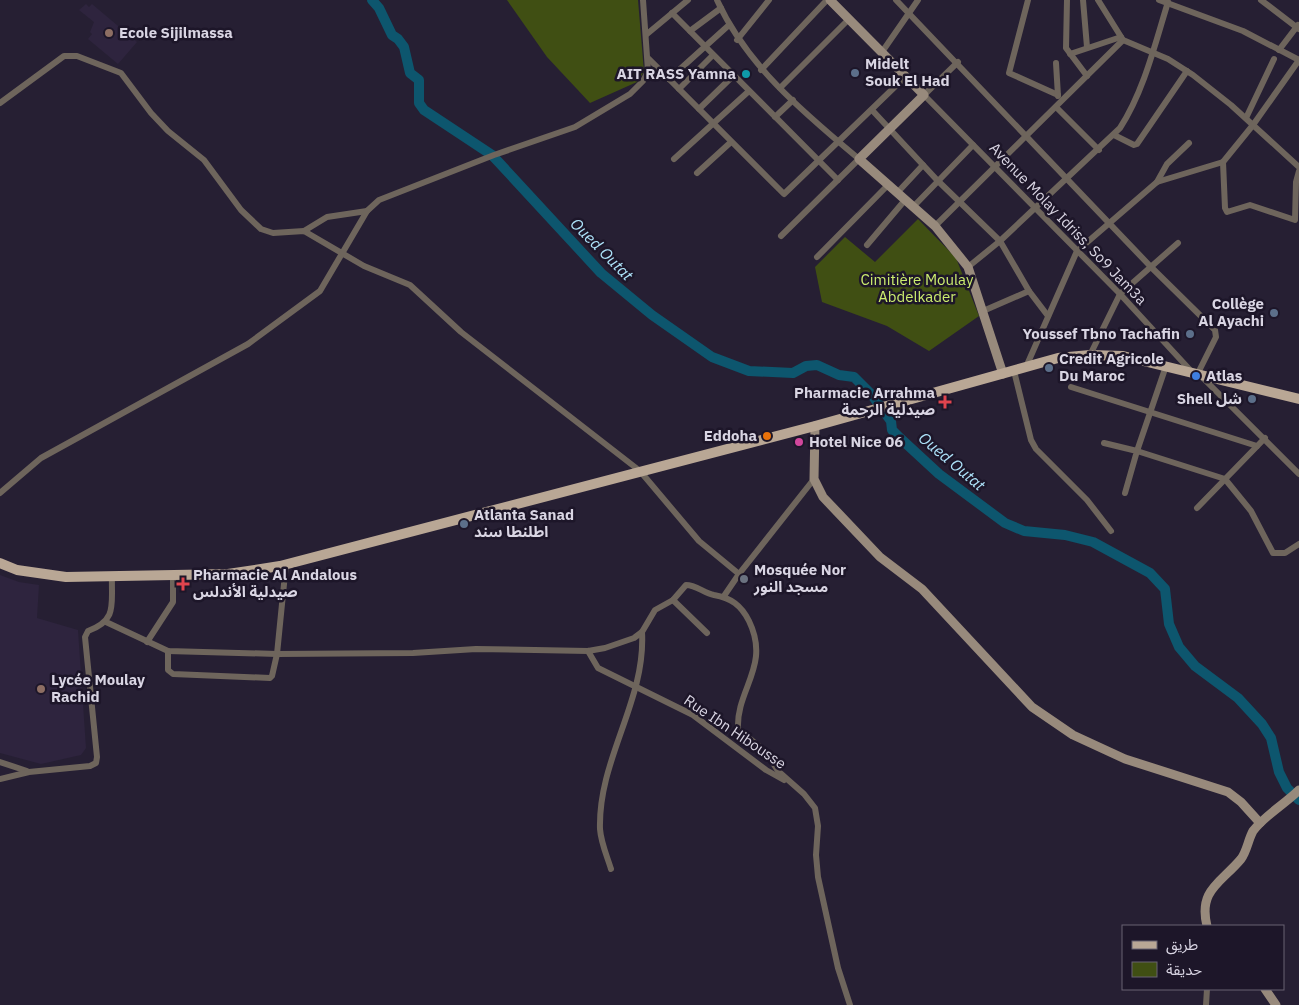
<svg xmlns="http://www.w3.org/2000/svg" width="1299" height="1005" font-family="'IBM Plex Sans','Noto Sans Arabic',sans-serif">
	<rect width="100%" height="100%" fill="#261f33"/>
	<g fill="#2e243e">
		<polygon points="86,4 89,7 92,4 137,42 118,64 88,39 92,34 90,32 94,22 79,10"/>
		<polygon points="0,575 19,582 39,585 37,618 78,630 86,748 81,755 41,764 0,753"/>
	</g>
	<g fill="#404f13">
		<polygon points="507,0 638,0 644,72 637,82 590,103 547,57"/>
		<polygon points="918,219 956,258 979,316 929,351 887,326 822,302 815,267 845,237 875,262"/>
	</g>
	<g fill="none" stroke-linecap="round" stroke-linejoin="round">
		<polyline stroke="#0d566e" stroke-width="10" points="372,0 379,8 392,35 398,39 404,47 410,73 419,80 419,103 424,110 492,155 601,273 652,315 712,357 749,371 793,373 806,366 817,365 839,375 854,377 872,395 891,421 892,430 900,438 939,474 1005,523 1024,531 1065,535 1093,542 1150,573 1165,589 1169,624 1179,647 1195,666 1238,698 1262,724 1271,738 1279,772 1287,788 1299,800"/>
		<g stroke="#6e655c" stroke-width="6">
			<path d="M 717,0 C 747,66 804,113 859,159 L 781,236"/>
			<polyline points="896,0 1151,267 1215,330 1216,337 1198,373 1299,474"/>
			<polyline points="1028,0 1009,73 1058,95"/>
			<polyline points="1067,0 1066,48 1087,76"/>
			<polyline points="1083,0 1087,47"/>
			<polyline points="1098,0 1123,40 1168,59 1193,75 1231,105 1299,167"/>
			<polyline points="1159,0 1243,31 1299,60"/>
			<polyline points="1261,0 1299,29"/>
			<polyline points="672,13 838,180"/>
			<polyline points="690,31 721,8"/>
			<polyline points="647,34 688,0"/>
			<polyline points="737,40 769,0"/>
			<polyline points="1279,50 1298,25"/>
			<polyline points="882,52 918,0"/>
			<polyline points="1070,54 1121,37"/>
			<polyline points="649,59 784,194 905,77"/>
			<polyline points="958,62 924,95 1120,294 1191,371"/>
			<polyline points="1056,63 1058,96"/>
			<polyline points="761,70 827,0"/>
			<polyline points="669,79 729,25"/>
			<polyline points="780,88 849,19"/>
			<polyline points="679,89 713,55"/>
			<polyline points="0,103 64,56 77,56 121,73 151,113 168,131 204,160 241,210 261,229 273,233 304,231 364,266 410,285 461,332 640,471 699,541 739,574"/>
			<polyline points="1056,107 1099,150"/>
			<polyline points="699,109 734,75"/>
			<polyline points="872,110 937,180 1000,241 1029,291 1048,316"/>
			<polyline points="775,117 793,100"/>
			<polyline points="1246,118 1274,59"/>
			<polyline points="1114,135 1134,145 1137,144 1187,71"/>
			<polyline points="674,159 749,91"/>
			<polyline points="1223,162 1225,208 1227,212 1250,205 1295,220 1296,182 1299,171"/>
			<polyline points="697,173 731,142"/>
			<polyline points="1157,182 1167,164 1189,143"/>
			<polyline points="897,193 923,165"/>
			<polyline points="913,207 973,145"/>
			<polyline points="935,226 1123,40"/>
			<polyline points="304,231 327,217 367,211 379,200 494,155 575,127 630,94 643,81 648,71 643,0"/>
			<polyline points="867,245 905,200"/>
			<polyline points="817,257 888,185"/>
			<path d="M 968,267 L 1000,241 L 1120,128 C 1144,91 1155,44 1168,2"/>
			<polyline points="983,311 1029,291"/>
			<polyline points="1090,355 1120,294 1178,243"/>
			<polyline points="1166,366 1137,451 1225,479 1251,511 1273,553 1285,553 1299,544"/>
			<polyline points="1026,367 1077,251 1157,182 1223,162 1253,125 1299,60"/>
			<polyline points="1014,371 1031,440 1036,449 1087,500 1111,531"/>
			<polyline points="1071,387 1257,446"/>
			<polyline points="1104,443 1137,451 1125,493"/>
			<polyline points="0,493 41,458 248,344 320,291 367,211"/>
			<polyline points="1197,508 1265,438"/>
			<polyline points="724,596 739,574 814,479"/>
			<polyline points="673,600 707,633"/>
			<path d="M 106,622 L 168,651 L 277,654 L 413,653 L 476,649 L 588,651 L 605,648 L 634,638 L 642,632 L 655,610 L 673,600 L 686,585 C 696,585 704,593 714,595 C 731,598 741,605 749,621 C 771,666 736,689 738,729 L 766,752 L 778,771 L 804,794 L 815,808 L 818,826 L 816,855 L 818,877 L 838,968 L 850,1005"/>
			<polyline points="147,642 173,602 173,575"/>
			<polyline points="168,651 168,670 173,674 270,678 272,676 277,654 286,564"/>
			<polyline points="588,651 598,668 693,715 766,770 784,780"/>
			<polyline points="0,762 27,771"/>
			<path d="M 0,779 L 29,772 L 90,766 L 96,763 L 97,757 L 85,637 L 88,631 C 118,620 111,604 112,576"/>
			<path d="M 611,869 C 607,856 601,843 600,829 C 598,759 646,701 642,632"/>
			<polyline points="1206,1005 1207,989"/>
		</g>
		<g stroke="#988a7c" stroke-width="9">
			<polyline points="830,0 924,95 859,159 935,226 968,267 1003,374"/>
			<polyline points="815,426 814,479 823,497 880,557 922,589 1032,707 1073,735 1125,759 1228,792 1241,802 1260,823"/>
			<path d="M 1207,926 C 1198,890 1221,883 1241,859 C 1247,851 1248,840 1253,831 C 1265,815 1285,804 1299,790"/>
			<polyline points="1265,989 1276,1005"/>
		</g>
		<polyline stroke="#b9a795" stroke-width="10" points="0,563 17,570 66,577 228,574 280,566 815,426 1058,358 1090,355 1123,356 1299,399"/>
	</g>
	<g fill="#8d6e63" stroke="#1d1629" stroke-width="2">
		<circle cx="109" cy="33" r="5"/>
		<circle cx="41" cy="689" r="5"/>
	</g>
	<g fill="#5c6f8a" stroke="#1d1629" stroke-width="2">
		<circle cx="855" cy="73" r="5"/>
		<circle cx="1274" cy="313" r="5"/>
		<circle cx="1190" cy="334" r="5"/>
		<circle cx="1049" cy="368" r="5"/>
		<circle cx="1252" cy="399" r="5"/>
		<circle cx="464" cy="524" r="5"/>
	</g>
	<circle fill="#0f9aa8" stroke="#1d1629" stroke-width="2" cx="746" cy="74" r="5"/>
	<circle fill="#3f7fe0" stroke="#1d1629" stroke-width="2" cx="1196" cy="376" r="5"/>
	<g fill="#e0444e" stroke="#1d1629" stroke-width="2">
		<path d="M942.5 394.5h5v5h5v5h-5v5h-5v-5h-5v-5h5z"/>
		<path d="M180.5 576.5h5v5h5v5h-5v5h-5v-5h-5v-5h5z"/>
	</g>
	<circle fill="#e8710a" stroke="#1d1629" stroke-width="2" cx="767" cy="436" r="5"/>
	<circle fill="#d1479c" stroke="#1d1629" stroke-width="2" cx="799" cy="442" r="5"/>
	<circle fill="#6b7280" stroke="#1d1629" stroke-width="2" cx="744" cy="579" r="5"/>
	<g text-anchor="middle" stroke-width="5" stroke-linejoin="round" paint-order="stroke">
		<g font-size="15" font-weight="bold" fill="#d9d5e3" stroke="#1d1629" text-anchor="start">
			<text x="119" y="38">Ecole Sijilmassa</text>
			<text x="865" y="69">Midelt<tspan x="865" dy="17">Souk El Had</tspan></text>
			<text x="736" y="79" text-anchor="end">AIT RASS Yamna</text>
			<text x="1264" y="309" text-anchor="end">Collège<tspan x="1264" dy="17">Al Ayachi</tspan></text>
			<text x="1180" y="339" text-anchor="end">Youssef Tbno Tachafin</text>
			<text x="1059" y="364">Credit Agricole<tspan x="1059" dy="17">Du Maroc</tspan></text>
			<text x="1206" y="381">Atlas</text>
			<text x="935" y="398" text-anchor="end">Pharmacie Arrahma<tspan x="935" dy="17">صيدلية الرحمة</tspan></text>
			<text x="1242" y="404" text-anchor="end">Shell شل</text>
			<text x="757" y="441" text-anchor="end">Eddoha</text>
			<text x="809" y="447">Hotel Nice 06</text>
			<text x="474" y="520">Atlanta Sanad<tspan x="474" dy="17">اطلنطا سند</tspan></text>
			<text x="754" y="575">Mosquée Nor<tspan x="754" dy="17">مسجد النور</tspan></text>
			<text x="193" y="580">Pharmacie Al Andalous<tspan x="193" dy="17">صيدلية الأندلس</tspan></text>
			<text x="51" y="685">Lycée Moulay<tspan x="51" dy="17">Rachid</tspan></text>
		</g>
		<g font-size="15" fill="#d9d5e3" stroke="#1d1629">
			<text transform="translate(1068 224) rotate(46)" y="5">Avenue Molay Idriss, So9 Jam3a</text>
			<text transform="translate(735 732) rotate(34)" y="5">Rue Ibn Hibousse</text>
		</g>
		<g font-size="15" fill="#cced6f" stroke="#1d1629">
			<text x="917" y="285">Cimitière Moulay<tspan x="917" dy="17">Abdelkader</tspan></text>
		</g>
		<g font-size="16" font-style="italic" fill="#aee3fa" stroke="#1d1629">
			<text transform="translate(602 249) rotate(45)" y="6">Oued Outat</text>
			<text transform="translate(952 461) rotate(40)" y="6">Oued Outat</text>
		</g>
	</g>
	<rect x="1122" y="925" width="162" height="65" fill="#1d1629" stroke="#686273"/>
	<rect x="1132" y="941" width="25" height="8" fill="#b9a795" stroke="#686273"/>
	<text x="1166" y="950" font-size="15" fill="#d9d5e3">طريق</text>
	<rect x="1132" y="962" width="25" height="15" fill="#404f13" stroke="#686273"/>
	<text x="1166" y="975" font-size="15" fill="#d9d5e3">حديقة</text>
</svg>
